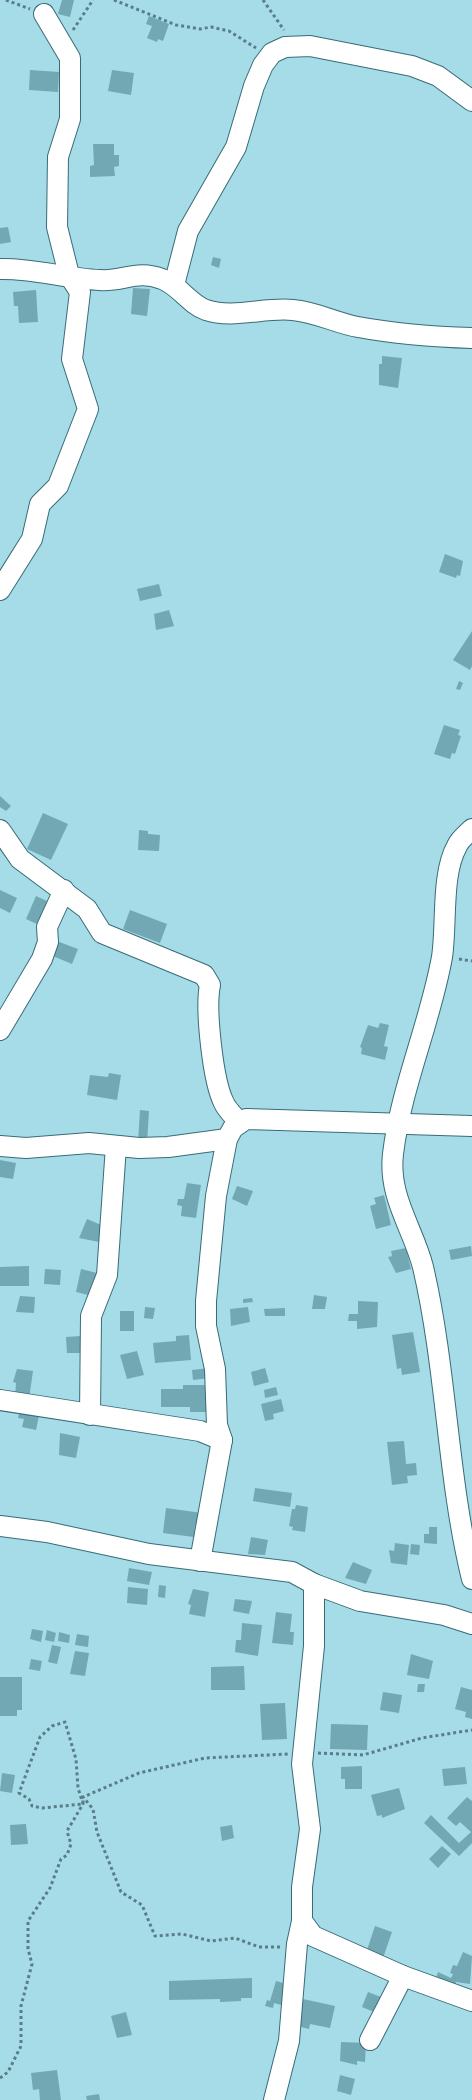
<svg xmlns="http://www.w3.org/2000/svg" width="472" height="2100" font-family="'Golos Text',sans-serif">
	<rect width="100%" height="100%" fill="#a5dce8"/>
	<g fill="#72a8b3">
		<polygon points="62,0 74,0 70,17 58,14"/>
		<polygon points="149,16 169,24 163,41 158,39 157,42 147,38 152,26 146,24"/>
		<polygon points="30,70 59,72 58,92 29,90"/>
		<polygon points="112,70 134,73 131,95 108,91"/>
		<polygon points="93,144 114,144 114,155 119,155 119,166 114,167 115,176 90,177 90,166 94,165"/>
		<polygon points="8,227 11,242 0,244 0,228"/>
		<polygon points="213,257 221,259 219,268 211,265"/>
		<polygon points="133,288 150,289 147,316 131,314"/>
		<polygon points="36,290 38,322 19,323 18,306 14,306 13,292"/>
		<polygon points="382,356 402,358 398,388 379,385 379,364 382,364"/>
		<polygon points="445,554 463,561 460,576 457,575 456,578 439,572"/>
		<polygon points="159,584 162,596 140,601 137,589"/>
		<polygon points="169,610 174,626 156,630 154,614"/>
		<polygon points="472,631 472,666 470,670 453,660"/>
		<polygon points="459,681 463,683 460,690 456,689"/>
		<polygon points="444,725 460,730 458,735 461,736 455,754 452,753 450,759 434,754"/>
		<polygon points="0,796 11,806 6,811 0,807"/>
		<polygon points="43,813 68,824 51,860 27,849"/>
		<polygon points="139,830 148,831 148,834 160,835 159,851 138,850"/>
		<polygon points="0,890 17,898 10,913 0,908"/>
		<polygon points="36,896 49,902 39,925 26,919"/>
		<polygon points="130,910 167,924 160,943 123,929"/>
		<polygon points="54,940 78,949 72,964 48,954"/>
		<polygon points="380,1023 389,1025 384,1046 388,1047 385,1060 361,1054 362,1048 360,1047 368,1025 378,1028"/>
		<polygon points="109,1073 121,1075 117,1100 87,1095 90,1075 108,1077"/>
		<polygon points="140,1110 149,1111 147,1143 138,1142"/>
		<polygon points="0,1160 16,1163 13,1179 0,1177"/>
		<polygon points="187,1183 201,1185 196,1218 181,1216 182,1206 177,1205 178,1199 184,1199"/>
		<polygon points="237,1186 253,1191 247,1206 232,1199"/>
		<polygon points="384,1195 391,1225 376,1229 370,1206 376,1204 374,1198"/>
		<polygon points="87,1219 106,1227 99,1242 79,1238"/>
		<polygon points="471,1246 472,1256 451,1260 449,1250"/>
		<polygon points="406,1248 411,1269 396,1273 388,1257 392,1256 391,1251"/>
		<polygon points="29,1266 29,1286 0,1286 0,1267"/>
		<polygon points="45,1269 61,1270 60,1285 44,1284"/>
		<polygon points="81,1269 97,1273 92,1296 76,1292"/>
		<polygon points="314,1295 327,1297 325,1309 312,1309"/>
		<polygon points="20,1296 35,1297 34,1313 16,1312"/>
		<polygon points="252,1298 253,1302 243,1303 243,1299"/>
		<polygon points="358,1301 378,1302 377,1327 357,1329 357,1321 348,1321 349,1314 358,1314"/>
		<polygon points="145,1307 155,1308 153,1319 144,1318"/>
		<polygon points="248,1307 250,1322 231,1326 230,1309"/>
		<polygon points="285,1308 285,1316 265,1316 264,1309"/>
		<rect x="120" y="1311" width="14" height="20"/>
		<polygon points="413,1332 420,1372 402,1375 401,1368 397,1369 392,1335"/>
		<polygon points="189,1335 191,1360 155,1363 153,1343 176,1341 176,1336"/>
		<polygon points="80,1336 81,1353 67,1353 66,1337"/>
		<polygon points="137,1351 144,1375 127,1379 120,1355"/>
		<polygon points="209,1368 210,1378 193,1380 192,1370"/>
		<polygon points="265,1368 269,1382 254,1386 251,1372"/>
		<polygon points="17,1369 33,1371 29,1399 15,1397 16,1383 13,1382"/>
		<polygon points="183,1385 206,1385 206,1412 190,1412 190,1407 161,1407 161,1389 183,1389"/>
		<polygon points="276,1387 278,1395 265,1398 264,1390"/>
		<polygon points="281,1399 284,1411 273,1414 274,1419 265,1421 261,1404"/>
		<polygon points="21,1406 40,1411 36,1430 22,1427 24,1419 18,1418"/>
		<polygon points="60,1433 80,1437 76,1458 59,1455"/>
		<polygon points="404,1441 406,1464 416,1463 417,1475 407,1476 408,1483 392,1485 387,1442"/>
		<polygon points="255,1488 292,1493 290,1507 253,1501"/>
		<polygon points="296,1505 308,1507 305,1532 292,1530 293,1527 289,1526 292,1509 295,1509"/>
		<polygon points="166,1508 202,1513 200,1525 195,1525 194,1537 163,1533"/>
		<polygon points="429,1527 437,1527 437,1544 424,1543 424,1534 429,1534"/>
		<polygon points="251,1537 268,1540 265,1555 248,1554"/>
		<polygon points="395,1543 409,1545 407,1565 391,1563 389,1550 394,1551"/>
		<polygon points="411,1544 420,1545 419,1555 410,1554"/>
		<polygon points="353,1562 372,1570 366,1584 345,1578"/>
		<polygon points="129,1568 152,1572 149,1585 127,1581"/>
		<polygon points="159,1585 166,1586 165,1598 158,1597"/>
		<polygon points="128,1587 148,1589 147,1605 127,1603"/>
		<polygon points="193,1589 209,1592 205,1617 189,1614 191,1605 188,1604"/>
		<polygon points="235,1599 252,1601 249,1614 233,1611"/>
		<polygon points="276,1612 292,1614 290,1632 294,1632 293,1645 272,1643"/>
		<polygon points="242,1623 262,1625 258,1656 235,1652 236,1640 241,1640"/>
		<polygon points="32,1629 43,1631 41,1642 30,1639"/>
		<polygon points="47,1630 56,1633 54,1642 45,1640"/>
		<polygon points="59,1632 70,1635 69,1643 58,1641"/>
		<polygon points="77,1634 89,1636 88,1647 75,1645"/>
		<polygon points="52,1645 61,1647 57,1664 48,1662"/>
		<polygon points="75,1651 89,1653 85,1676 70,1674"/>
		<polygon points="411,1654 433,1661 429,1679 407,1675"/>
		<polygon points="31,1659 42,1661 40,1671 29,1669"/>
		<polygon points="244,1666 245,1690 211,1690 211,1667"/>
		<polygon points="0,1677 22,1677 22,1710 17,1710 17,1716 0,1716"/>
		<polygon points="418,1684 425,1684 424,1692 417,1692"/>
		<polygon points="461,1687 472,1690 472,1719 465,1717 466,1712 455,1709"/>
		<polygon points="383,1692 402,1695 399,1713 380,1710"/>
		<polygon points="285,1703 287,1739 262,1740 260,1704"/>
		<polygon points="331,1724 368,1725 367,1750 330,1749"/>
		<polygon points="362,1766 362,1789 345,1789 345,1779 341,1779 341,1767"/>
		<polygon points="465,1767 467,1784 444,1786 442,1769"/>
		<polygon points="2,1773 15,1775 12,1793 0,1791"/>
		<polygon points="399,1788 405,1809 382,1818 382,1815 377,1816 371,1795"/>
		<polygon points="467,1797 472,1801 472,1843 459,1856 424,1823 431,1815 459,1843 471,1832 460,1822 456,1826 447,1818"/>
		<polygon points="26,1824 28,1844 11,1845 10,1825"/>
		<polygon points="232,1825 234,1838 222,1841 220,1827"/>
		<polygon points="442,1846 451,1854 438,1868 429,1859"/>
		<polygon points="375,1926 392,1932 383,1958 366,1953"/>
		<polygon points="463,1952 472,1956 470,1984 456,1982 453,1992 434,1984 438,1972 451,1978 453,1974 450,1973 453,1965 457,1966"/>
		<polygon points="252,1978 252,1998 241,1998 241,2001 220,2002 220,1999 169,2000 169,1981"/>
		<polygon points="276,1981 287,1984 281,2005 274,2003 273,2008 265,2006 267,2000 270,2001"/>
		<polygon points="368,1992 386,1999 379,2014 362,2007"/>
		<polygon points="303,1999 335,2006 330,2028 310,2024 309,2029 297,2026"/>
		<polygon points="126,2012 132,2035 117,2038 111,2016"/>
		<polygon points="341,2042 366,2043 365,2062 357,2061 357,2065 340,2061"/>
		<polygon points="57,2070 61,2100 40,2100 39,2089 33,2090 31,2073"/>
		<polygon points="340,2075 355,2079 351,2095 337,2091"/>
		<polygon points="99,2094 100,2100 87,2100 86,2096"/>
	</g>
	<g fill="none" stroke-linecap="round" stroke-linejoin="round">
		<g stroke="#386c77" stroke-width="22">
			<g id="minor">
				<path d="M 0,269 C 34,268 66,279 100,280 C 123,282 137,269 162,279 C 179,285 189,304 206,310 C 234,319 264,307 293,310 C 316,312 336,323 358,327 C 396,334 434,337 472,338"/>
				<polyline points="174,285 188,231 236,147 254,86 263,65 272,53 285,47 310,46 412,66 438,76 472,101"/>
				<polyline points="0,590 32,539 40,504 58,486 88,409 72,359 80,292 69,275 57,227 58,157 70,119 70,58 44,14"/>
				<path d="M 472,829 C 467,834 460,839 457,846 C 441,874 447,925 442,957 C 430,1024 401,1087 393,1154 C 388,1197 413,1228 423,1267 C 447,1370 447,1477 472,1579"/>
				<path d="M 0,830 L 20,859 L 87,909 L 102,933 L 204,975 L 210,985 C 205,1009 213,1082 224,1103 C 227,1110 234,1116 239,1122"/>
				<polyline points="0,1030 42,959 48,942 47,927 64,890"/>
				<polyline points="0,1146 26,1148 89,1143 139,1148 168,1147 227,1139 233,1128 246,1119 472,1126"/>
				<polyline points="0,1400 200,1431 222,1440"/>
				<polyline points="90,1415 91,1316 107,1275 116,1146"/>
				<polyline points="0,1526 47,1532 149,1554 292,1572 314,1584 360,1601 444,1615 472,1624"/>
				<polyline points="200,1561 222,1440 217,1425 215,1369 206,1326 206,1301 216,1196 227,1139"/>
				<polyline points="314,1584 314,1646 302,1764 310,1829 302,1887 302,1921 313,1936 403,1976 472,2001"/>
				<polyline points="370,2040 403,1976"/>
				<polyline points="274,2100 289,2041 297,1944 302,1921"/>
			</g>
		</g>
		<g stroke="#597e86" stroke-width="3" stroke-dasharray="3 3" stroke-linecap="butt">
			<polyline points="6,0 30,9"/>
			<polyline points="114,0 176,25 200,29 211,27 229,31 256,48"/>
			<polyline points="263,0 284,30"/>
			<polyline points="73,30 93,0"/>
			<polyline points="459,959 472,961"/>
			<polyline points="318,1753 363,1755 422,1738 472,1730"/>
			<polyline points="280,1947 259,1947 235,1938 211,1941 182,1934 155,1936 142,1905 121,1892 97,1832 93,1809 83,1797 139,1773 205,1758 288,1754"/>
			<polyline points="0,2078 8,2072 21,2046 21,2006 32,1964 28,1949 28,1921 50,1888 61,1859 67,1855 71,1844 67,1831 83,1804 78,1788 76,1759 65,1722 52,1726 40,1737 19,1793 29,1799 32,1806 42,1808 83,1804 83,1798"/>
		</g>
		<use href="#minor" stroke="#fff" stroke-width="20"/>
	</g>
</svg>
